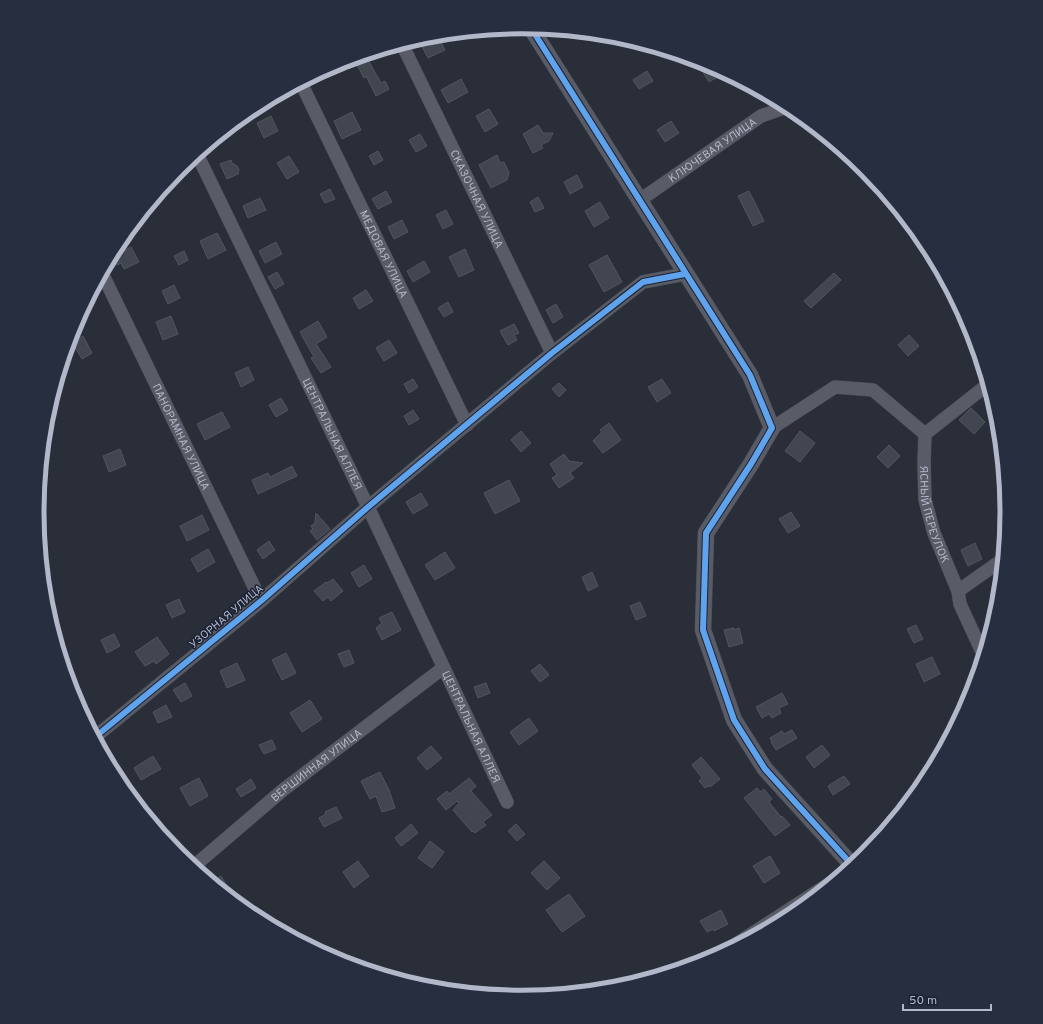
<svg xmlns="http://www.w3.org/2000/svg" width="1043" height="1024" font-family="Overpass,sans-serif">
	<rect width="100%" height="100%" fill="#292e39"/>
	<g fill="#424650" stroke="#515560">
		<polygon points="437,35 445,50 428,58 419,41 428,36"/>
		<polygon points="367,58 381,83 385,81 389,89 376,96 366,76 364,78 356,63"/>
		<polygon points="709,65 717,69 724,73 709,82 701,69"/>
		<polygon points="647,71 653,81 639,89 633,80"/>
		<polygon points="461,79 468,92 448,103 441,90"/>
		<polygon points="489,109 498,124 485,132 476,116"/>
		<polygon points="352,112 361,130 342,139 334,121"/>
		<polygon points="271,116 278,131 264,138 257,123"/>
		<polygon points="671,121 679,133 665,142 657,130"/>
		<polygon points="538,125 543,133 553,133 549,141 541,145 543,148 533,153 523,134"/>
		<polygon points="420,134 427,146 416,152 409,140"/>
		<polygon points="378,151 383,160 374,165 369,156"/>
		<polygon points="497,155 500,163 504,162 509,173 507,180 491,188 479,165"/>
		<polygon points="289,156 299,172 287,179 277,163"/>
		<polygon points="231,160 232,163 237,166 239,170 238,174 227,179 220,164"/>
		<polygon points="577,175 583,187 570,194 564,182"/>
		<polygon points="330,189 335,199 325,203 320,194"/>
		<polygon points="386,191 392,202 378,209 372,199"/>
		<polygon points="749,191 764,221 753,226 738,196"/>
		<polygon points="538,197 544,208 535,212 530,202"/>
		<polygon points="260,198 266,210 248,218 243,206"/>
		<polygon points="600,202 609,218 594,227 585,211"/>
		<polygon points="446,210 453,224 443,229 436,215"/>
		<polygon points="402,220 408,232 394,239 388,227"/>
		<polygon points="217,233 226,250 208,259 200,241"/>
		<polygon points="276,242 282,254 265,263 259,251"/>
		<polygon points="131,247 139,262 124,269 121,263 117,265 113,256"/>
		<polygon points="465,249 474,270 459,277 449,257"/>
		<polygon points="184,251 188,260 179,265 174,256"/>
		<polygon points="607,255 622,282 604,292 589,265"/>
		<polygon points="424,261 430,272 413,282 407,271"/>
		<polygon points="277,272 284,284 275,289 268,277"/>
		<polygon points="834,273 841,280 811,308 804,301"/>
		<polygon points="174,285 180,298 168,304 162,291"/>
		<polygon points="366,290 373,301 359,309 353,298"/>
		<polygon points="448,302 453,312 444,317 438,308"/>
		<polygon points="556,304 563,317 553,323 546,310"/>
		<polygon points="171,316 178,334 163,340 156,322"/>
		<polygon points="318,321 327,337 316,344 331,367 321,373 311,358 314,357 300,332"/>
		<polygon points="514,324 519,333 514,335 517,340 508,345 500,331"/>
		<polygon points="909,335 919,346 908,356 898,345"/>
		<polygon points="83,336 92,353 82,359 72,342"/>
		<polygon points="389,340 397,353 384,361 376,348"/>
		<polygon points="248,367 254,380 241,387 235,373"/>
		<polygon points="413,379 418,387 409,393 404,384"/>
		<polygon points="662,379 671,393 657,402 648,387"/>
		<polygon points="559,383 566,390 559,397 552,389"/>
		<polygon points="281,398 288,410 276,417 269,405"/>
		<polygon points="971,408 985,422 974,434 959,420"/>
		<polygon points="413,410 419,419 409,425 404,416"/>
		<polygon points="222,412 230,427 205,440 197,424"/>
		<polygon points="609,423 621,440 603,453 593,441 602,432 600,430"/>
		<polygon points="521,431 531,443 521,452 511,440"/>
		<polygon points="800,431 815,443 800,462 785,451"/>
		<polygon points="889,445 900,456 888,468 877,457"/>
		<polygon points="120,449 126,465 109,472 103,456"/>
		<polygon points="564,454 569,461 583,463 570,473 574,478 559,488 552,478 557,475 550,464"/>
		<polygon points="292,466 297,476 258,494 252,480 268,473 270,477"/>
		<polygon points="509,480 520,501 495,514 484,493"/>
		<polygon points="421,493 428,505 413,514 406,502"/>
		<polygon points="791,512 800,526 788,533 779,519"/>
		<polygon points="316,513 330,529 317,540 310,531 313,529 311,526 315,523"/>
		<polygon points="202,515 209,530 187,541 180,526"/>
		<polygon points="269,541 275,550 263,559 257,550"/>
		<polygon points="975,543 982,559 968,566 961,550"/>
		<polygon points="208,549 215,562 198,572 191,559"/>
		<polygon points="445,552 455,568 435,580 425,565"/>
		<polygon points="364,565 372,579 359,587 351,573"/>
		<polygon points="592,572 598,586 588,591 582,577"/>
		<polygon points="333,579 343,591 331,601 328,597 323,601 314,591 326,582 327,583"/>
		<polygon points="179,599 185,612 172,618 166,605"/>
		<polygon points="640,602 646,616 636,620 630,606"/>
		<polygon points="392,612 401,630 382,640 376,628 382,623 379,618"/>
		<polygon points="916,625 923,639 914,643 907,629"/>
		<polygon points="734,628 734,630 739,628 743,643 729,647 724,630"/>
		<polygon points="114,634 120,646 107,653 101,640"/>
		<polygon points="157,637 169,654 156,664 154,661 145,666 135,652"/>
		<polygon points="349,650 354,663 344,667 338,654"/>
		<polygon points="286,653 296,673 282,680 272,660"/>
		<polygon points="932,657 940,674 924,682 916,664"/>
		<polygon points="237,663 245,680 227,688 220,671"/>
		<polygon points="540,664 549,675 540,682 531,671"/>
		<polygon points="185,683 192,696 181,702 173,690"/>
		<polygon points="486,683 490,693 478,698 474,687"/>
		<polygon points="782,693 788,704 779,708 781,713 772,718 769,714 762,718 756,707"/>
		<polygon points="310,700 322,719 302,732 290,713"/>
		<polygon points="166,705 172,717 158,723 153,712"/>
		<polygon points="529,718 538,731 519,745 510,732"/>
		<polygon points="792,730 797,738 776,750 771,742 772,741 770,738 782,731 784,734"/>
		<polygon points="272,740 276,749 264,754 259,745"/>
		<polygon points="822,745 830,755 814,768 806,757"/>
		<polygon points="431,746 442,758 427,770 417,758"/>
		<polygon points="153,756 161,769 141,780 134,768"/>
		<polygon points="701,757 720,779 710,787 708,786 705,788 699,781 702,778 692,765"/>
		<polygon points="380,772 389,790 395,808 382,812 376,796 370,799 361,781"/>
		<polygon points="844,776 850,784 833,795 828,786"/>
		<polygon points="199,778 208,796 190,806 180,788"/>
		<polygon points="469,778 476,786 471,791 492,815 483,822 486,825 475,833 473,831 472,832 453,810 459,803 457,801 446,810 437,799 447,791 449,794"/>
		<polygon points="251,779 256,788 241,797 236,789"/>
		<polygon points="757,788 760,792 764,789 772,799 769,802 781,817 782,816 790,825 775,836 744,798"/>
		<polygon points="336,807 342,818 324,827 319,818 326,814 325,812"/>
		<polygon points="411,824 418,833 401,846 395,838"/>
		<polygon points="516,824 525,834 517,841 508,831"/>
		<polygon points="430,841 444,852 432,868 418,858"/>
		<polygon points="770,856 780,873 764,883 753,866"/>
		<polygon points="358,861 369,876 354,888 343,872"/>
		<polygon points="544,861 560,878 547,890 531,873"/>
		<polygon points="221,876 235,899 234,900 212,882"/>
		<polygon points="569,894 585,916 562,932 546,910"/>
		<polygon points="721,910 728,924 714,931 713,929 707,932 700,921"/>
	</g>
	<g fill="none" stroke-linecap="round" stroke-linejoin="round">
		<g stroke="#454952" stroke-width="14">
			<g id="minor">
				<path id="s1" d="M 402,44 L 552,353"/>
				<path id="s2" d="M 301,83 L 467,425"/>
				<path id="s3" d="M 197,154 L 368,507 L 507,802"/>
				<path id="s4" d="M 640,200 L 761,116 L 787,107"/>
				<path id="s5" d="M 102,273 L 261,601"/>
				<path id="s6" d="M 772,428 L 835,387 L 873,390 L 925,434 L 924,463 L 925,500 L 934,533 L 958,591 L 960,604 L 983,654"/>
				<polyline points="925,434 987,385"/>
				<polyline points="958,591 1002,560"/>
				<polyline points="95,737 261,601 368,507 552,353 643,282 685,274"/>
				<path id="s7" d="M 193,867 L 283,790 L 443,668"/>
				<polyline points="733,946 830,883"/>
			</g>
		</g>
		<g stroke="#454952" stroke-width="17">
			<polyline id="tertiary" points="531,28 750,375 772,428 751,464 706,533 703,630 734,720 765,769 852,865"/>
		</g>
		<use href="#minor" stroke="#595c66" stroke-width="13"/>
		<use href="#tertiary" stroke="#595c66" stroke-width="16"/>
		<g stroke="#1b2234" stroke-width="8">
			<g id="cycleway">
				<polyline points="531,28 750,375 772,428 751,464 706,533 703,630 734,720 765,769 852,865"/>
				<polyline points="95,737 261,601 368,507 552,353 643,282 685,274"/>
			</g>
		</g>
		<use href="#cycleway" stroke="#60a3ed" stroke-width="6"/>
	</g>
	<g text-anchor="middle" stroke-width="3" stroke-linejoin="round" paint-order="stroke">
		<g font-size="11" fill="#b2b8ca" stroke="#1b2234">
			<text dy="4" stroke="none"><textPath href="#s4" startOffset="88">КЛЮЧЕВАЯ УЛИЦА</textPath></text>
			<text dy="4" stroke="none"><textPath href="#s1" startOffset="172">СКАЗОЧНАЯ УЛИЦА</textPath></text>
			<text dy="4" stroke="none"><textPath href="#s2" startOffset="190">МЕДОВАЯ УЛИЦА</textPath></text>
			<text dy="4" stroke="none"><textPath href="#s3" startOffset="311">ЦЕНТРАЛЬНАЯ АЛЛЕЯ</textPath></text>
			<text dy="4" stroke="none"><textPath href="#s5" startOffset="182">ПАНОРАМНАЯ УЛИЦА</textPath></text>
			<text dy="4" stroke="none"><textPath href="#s6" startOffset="263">ЯСНЫЙ ПЕРЕУЛОК</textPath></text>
			<text transform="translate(226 616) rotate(-40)" y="4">УЗОРНАЯ УЛИЦА</text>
			<text dy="4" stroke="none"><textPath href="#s3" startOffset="635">ЦЕНТРАЛЬНАЯ АЛЛЕЯ</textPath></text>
			<text dy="4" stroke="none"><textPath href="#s7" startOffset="160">ВЕРШИННАЯ УЛИЦА</textPath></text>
		</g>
	</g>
	<path d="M0 0H1043V1024H0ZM44 512a478 478 0 1 1 956 0a478 478 0 1 1-956 0Z" fill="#272e40" fill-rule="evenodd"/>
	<path fill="none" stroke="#b2b8ca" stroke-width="5" d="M44 512a478 478 0 1 1 956 0a478 478 0 1 1-956 0Z"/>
	<path d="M903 1004v6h88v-6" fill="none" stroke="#b2b8ca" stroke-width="2"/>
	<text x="909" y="1004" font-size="12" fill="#b2b8ca" stroke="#1b2234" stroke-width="3" paint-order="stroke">50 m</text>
</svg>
